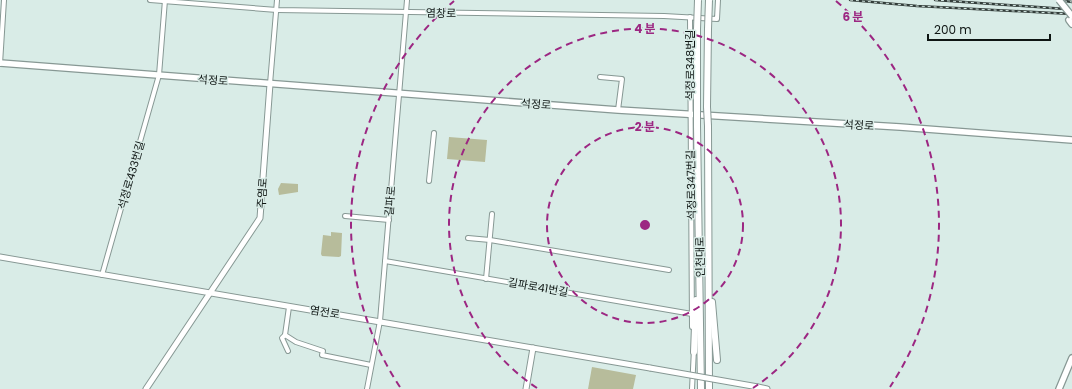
<svg xmlns="http://www.w3.org/2000/svg" width="1072" height="389" font-family="Poppins,'Noto Sans KR',sans-serif">
	<rect width="100%" height="100%" fill="#d9ece7"/>
	<g fill="#b7bc9b">
		<polygon points="449,137 487,140 485,162 447,159"/>
		<polygon points="281,183 298,184 298,192 279,195 278,189"/>
		<polygon points="331,232 342,233 341,256 339,257 322,256 321,254 323,235 331,236"/>
		<polygon points="592,367 636,375 633,389 588,389"/>
	</g>
	<g fill="none" stroke-linecap="round" stroke-linejoin="round">
		<g stroke="#879894" stroke-width="6">
			<g id="minor">
				<polyline points="150,0 277,10 664,16 717,19 718,0"/>
				<polyline points="690,17 692,327"/>
				<polyline points="0,64 4,0"/>
				<polyline points="600,77 622,79 618,110"/>
				<polyline points="270,84 277,0"/>
				<polyline points="429,181 434,133"/>
				<polyline points="345,216 389,220"/>
				<polyline points="468,238 490,240 669,270"/>
				<polyline points="385,261 692,314"/>
				<polyline points="102,275 159,75 165,0"/>
				<polyline points="486,279 492,214"/>
				<polyline points="289,307 285,335 296,342 323,351 322,355 371,365"/>
				<polyline points="285,335 282,338 288,351"/>
				<polyline points="367,389 380,321 407,0"/>
				<polyline points="692,389 694,349"/>
			</g>
		</g>
		<g stroke="#879894" stroke-width="7">
			<g id="tertiary">
				<polyline points="0,257 650,368"/>
				<polyline points="758,387 767,389"/>
				<polyline points="146,389 260,218 270,84"/>
				<polyline points="526,389 533,348"/>
			</g>
		</g>
		<g stroke="#879894" stroke-width="8">
			<g id="secondary">
				<polyline points="1069,20 1072,24"/>
				<polyline points="0,63 618,110 900,127 1072,140"/>
				<polyline points="1059,389 1072,358"/>
			</g>
		</g>
		<g stroke="#879894" stroke-width="8">
			<g id="trunk">
				<polyline points="697,107 697,29"/>
				<polyline points="707,107 708,29"/>
				<polyline points="697,126 701,389"/>
				<polyline points="708,126 709,389"/>
				<polyline points="712,302 717,360"/>
				<polyline points="694,352 696,300"/>
			</g>
		</g>
		<use href="#minor" stroke="#fff" stroke-width="4"/>
		<use href="#tertiary" stroke="#fff" stroke-width="5"/>
		<use href="#secondary" stroke="#fff" stroke-width="5.5"/>
		<use href="#trunk" stroke="#fff" stroke-width="6"/>
		<g stroke="#323c39" stroke-width="2.5">
			<g id="rail">
				<polyline points="850,0 917,6 1072,14"/>
				<polyline points="935,0 1066,9"/>
				<polyline points="1058,0 1072,2"/>
			</g>
		</g>
		<use href="#rail" stroke="#d9ece7" stroke-width="1" stroke-dasharray="3" stroke-linecap="butt"/>
		<g stroke="#879894" stroke-width="7" stroke-linecap="butt">
			<polyline id="tertiary-bridge" points="650,368 758,387"/>
		</g>
		<g stroke="#879894" stroke-width="8" stroke-linecap="butt">
			<polyline id="secondary-bridge" points="1059,0 1072,16"/>
		</g>
		<g stroke="#879894" stroke-width="8" stroke-linecap="butt">
			<g id="trunk-bridge">
				<polyline points="697,29 698,0"/>
				<polyline points="708,29 709,0"/>
				<polyline points="707,107 708,126"/>
				<polyline points="697,126 697,107"/>
			</g>
		</g>
		<use href="#tertiary-bridge" stroke="#fff" stroke-width="5"/>
		<use href="#secondary-bridge" stroke="#fff" stroke-width="5.5"/>
		<use href="#trunk-bridge" stroke="#fff" stroke-width="6"/>
	</g>
	<g fill="none" stroke="#9c2782" stroke-width="2" stroke-dasharray="7 5">
		<circle cx="645" cy="225" r="98"/>
		<path d="M537 388A196 196 0 1 1 753 388"/>
		<path d="M400 387A294 294 0 0 1 454 1M836 1A294 294 0 0 1 890 387"/>
	</g>
	<g text-anchor="middle" stroke-width="3" stroke-linejoin="round" paint-order="stroke">
		<g font-size="11" fill="#0e1513" stroke="#d9ece7">
			<text transform="translate(441 13) rotate(1)" y="4">염창로</text>
			<text transform="translate(690 65) rotate(-90)" y="4">석정로348번길</text>
			<text transform="translate(213 80) rotate(4)" y="4">석정로</text>
			<text transform="translate(536 104) rotate(4)" y="4">석정로</text>
			<text transform="translate(859 125) rotate(3)" y="4">석정로</text>
			<text transform="translate(131 175) rotate(-74)" y="4">석정로433번길</text>
			<text transform="translate(691 185) rotate(-91)" y="4">석정로347번길</text>
			<text transform="translate(262 193) rotate(-86)" y="4">주염로</text>
			<text transform="translate(390 201) rotate(-85)" y="4">길파로</text>
			<text transform="translate(700 257) rotate(-91)" y="4">인천대로</text>
			<text transform="translate(538 287) rotate(10)" y="4">길파로41번길</text>
			<text transform="translate(325 312) rotate(9)" y="4">염전로</text>
		</g>
	</g>
	<circle cx="645" cy="225" r="6" fill="#9c2782" stroke="#d9ece7" stroke-width="2"/>
	<g font-size="12" text-anchor="middle" font-weight="bold" fill="#9c2782" stroke="#d9ece7" stroke-width="3" stroke-linejoin="round" paint-order="stroke">
		<text x="853" y="21">6 분</text>
		<text x="645" y="33">4 분</text>
		<text x="645" y="131">2 분</text>
	</g>
	<path d="M928 34v6h122v-6" fill="none" stroke="#0e1513" stroke-width="2"/>
	<text x="934" y="34" font-size="12" fill="#0e1513" stroke="#d9ece7" stroke-width="3" paint-order="stroke">200 m</text>
</svg>
